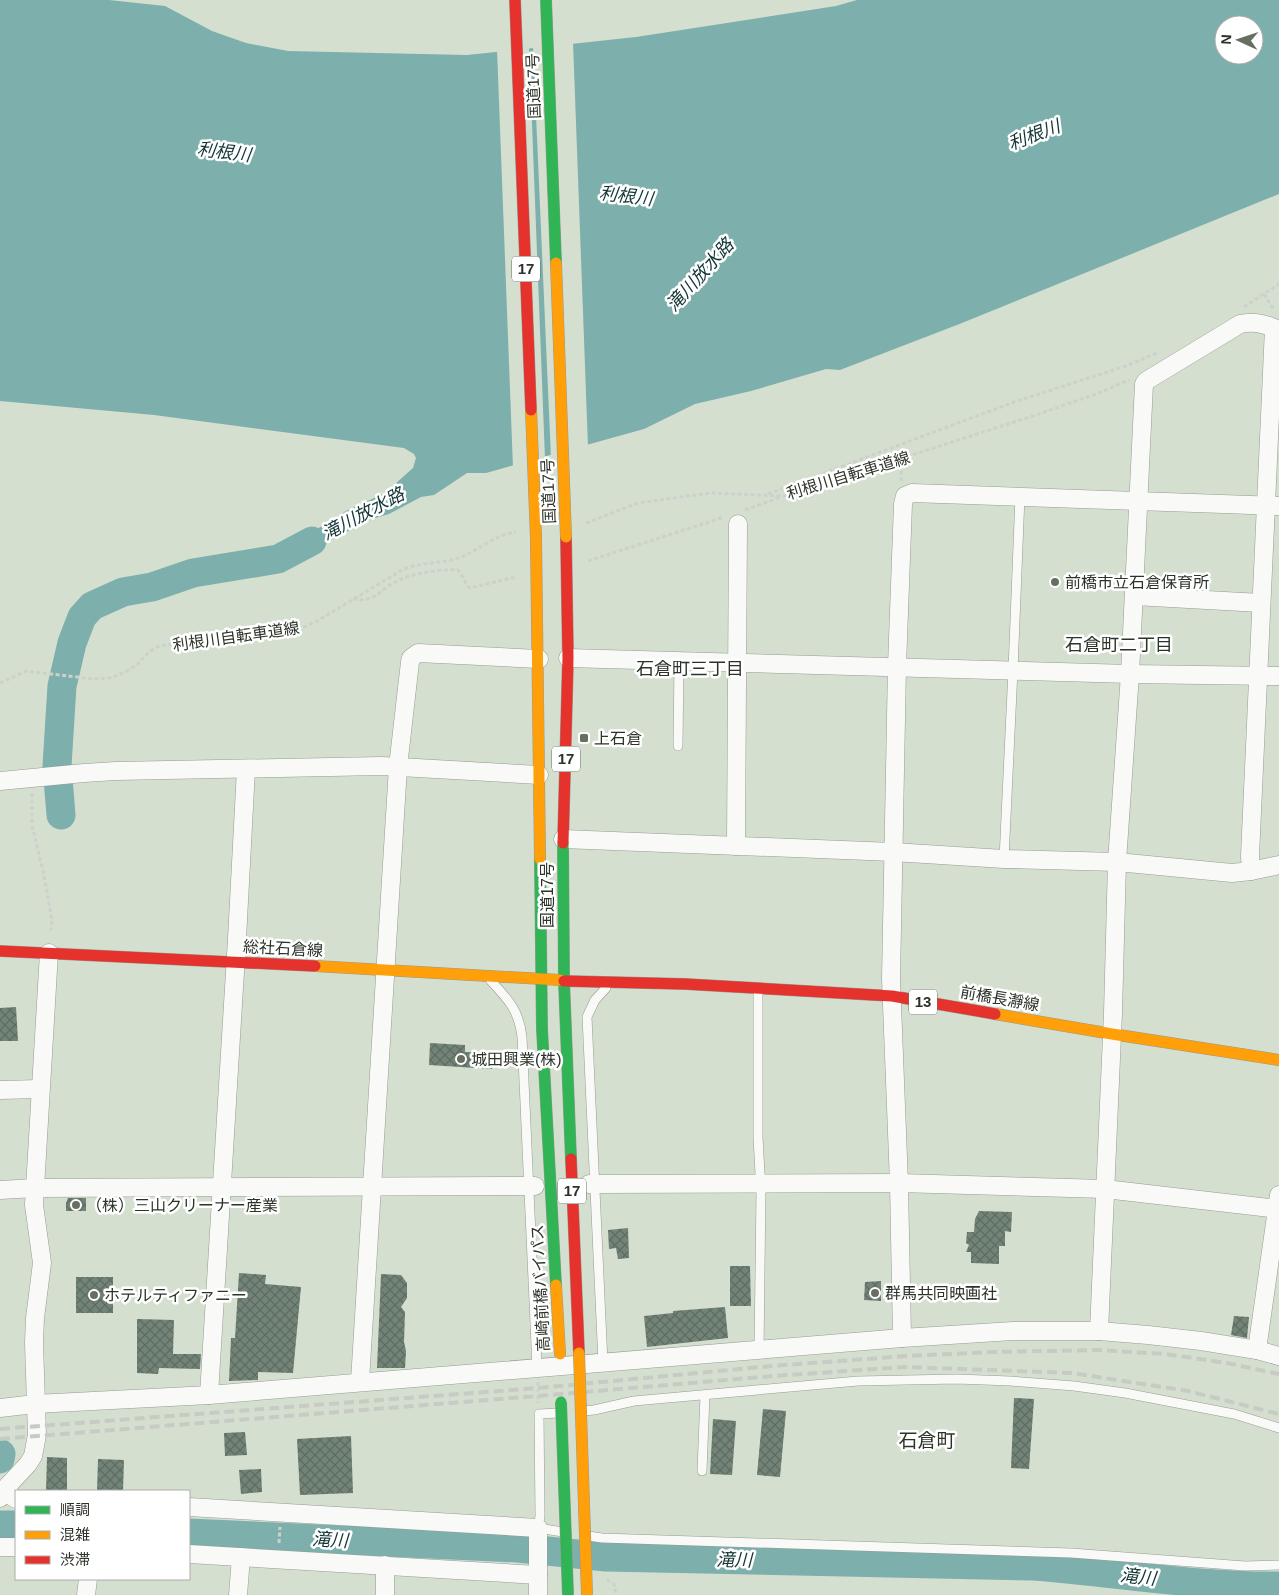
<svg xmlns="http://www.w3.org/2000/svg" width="1279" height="1595" font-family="Helvetica,'Noto Sans JP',sans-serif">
	<defs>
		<pattern id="building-cross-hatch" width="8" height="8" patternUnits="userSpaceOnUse" patternTransform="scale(1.25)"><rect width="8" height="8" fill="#728378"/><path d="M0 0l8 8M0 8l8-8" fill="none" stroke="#5e6c62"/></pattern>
	</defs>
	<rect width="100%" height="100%" fill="#d5dfd0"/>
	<path fill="#7dafac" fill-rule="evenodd" d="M 0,0 L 109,0 L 165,6 L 212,31 L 246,43 L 288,51 L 467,55 L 636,37 L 836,6 L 857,0 L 1279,0 L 1279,194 L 962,323 L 840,370 L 826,369 L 751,391 L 695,404 L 644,429 L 486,473 L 467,473 L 434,495 L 421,497 L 389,514 L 372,519 L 290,561 L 278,559 L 306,536 L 346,511 L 385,493 L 413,468 L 416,458 L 414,454 L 404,448 L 154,415 L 0,401 ZM 1224,25 L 1254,25 L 1254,55 L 1224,55 Z"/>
	<g fill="#d5dfd0">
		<polygon points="573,42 588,447 551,458 533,46"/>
		<polygon points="529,46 545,459 513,468 497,49"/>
	</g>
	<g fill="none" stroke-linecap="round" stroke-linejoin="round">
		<g stroke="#7dafac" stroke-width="29">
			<polyline points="61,815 57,766 62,686 72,643 82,617 92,606 123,592 152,587 193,573 278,559 312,541"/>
			<polyline points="0,1459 1,1454"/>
			<polyline points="0,1525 16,1525"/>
			<path d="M 189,1533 L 518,1548 L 606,1557 L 1033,1566 C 1115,1572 1197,1587 1279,1586"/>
		</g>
	</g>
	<g fill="url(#building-cross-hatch)">
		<polygon points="16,1007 18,1041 0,1041 0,1008"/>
		<polygon points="430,1043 465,1045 465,1052 493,1053 492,1069 429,1065"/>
		<polygon points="68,1198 86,1198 86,1211 66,1211 66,1203"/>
		<polygon points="979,1211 1012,1212 1011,1232 1005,1231 1005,1246 999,1246 999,1264 971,1263 971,1252 966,1252 969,1245 966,1243 967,1232 974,1232 975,1219"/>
		<polygon points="628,1228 629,1258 618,1259 616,1248 609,1249 608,1230"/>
		<polygon points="730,1266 750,1266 751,1306 730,1306"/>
		<polygon points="239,1273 266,1275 265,1284 301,1287 293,1373 258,1372 258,1380 229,1381 231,1338 235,1338"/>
		<polygon points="381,1274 401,1275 407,1283 407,1298 401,1307 405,1312 404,1342 406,1351 405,1368 377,1368"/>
		<rect x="76" y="1277" width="37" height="36"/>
		<polygon points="881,1281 881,1301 864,1300 865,1282"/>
		<polygon points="725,1307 728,1338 647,1347 644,1316 673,1313 673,1311"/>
		<polygon points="1234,1316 1249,1317 1247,1338 1231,1335"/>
		<polygon points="137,1319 174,1320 173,1354 201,1354 200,1369 159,1368 158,1374 137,1373"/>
		<polygon points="1014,1398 1034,1399 1029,1469 1011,1468"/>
		<polygon points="763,1409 786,1411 780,1477 757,1475"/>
		<polygon points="713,1419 736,1421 732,1475 710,1474"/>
		<polygon points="245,1432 247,1455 225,1456 224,1433"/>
		<polygon points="351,1436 353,1493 300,1495 297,1439"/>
		<polygon points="47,1457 67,1458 67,1491 46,1491"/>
		<polygon points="98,1459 124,1460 123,1491 97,1491"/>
		<polygon points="261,1469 262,1492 241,1494 239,1470"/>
	</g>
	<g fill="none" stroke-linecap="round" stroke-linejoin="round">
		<g stroke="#959c91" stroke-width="10">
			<g id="lane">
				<polyline points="678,746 679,662"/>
				<polyline points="1004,859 1013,670 1020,496"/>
				<path d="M 491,981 C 509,1000 519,1011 522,1037 L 537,1368"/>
				<polyline points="758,990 758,1137 761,1192 759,1350"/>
				<polyline points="603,1363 587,1017 595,1000 606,988"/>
				<polyline points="583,1411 594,1410 634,1401 858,1381 957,1379 1010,1381 1074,1386 1125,1393 1234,1414 1279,1428"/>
				<polyline points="558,1413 539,1414 540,1516 538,1528 563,1532"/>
				<polyline points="702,1471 705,1395"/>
				<polyline points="588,1536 602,1538 1071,1553 1245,1566 1279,1565"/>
			</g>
		</g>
		<g stroke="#959c91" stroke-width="19">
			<g id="street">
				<polyline points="1134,596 1261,603"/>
				<polyline points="568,658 1130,674 1279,676"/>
				<polyline points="0,781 84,773 116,771 382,766 539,775"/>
				<polyline points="563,839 893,852 1004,859 1117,862 1232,873 1251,871 1279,865"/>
				<polyline points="736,846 738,524"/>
				<polyline points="0,1090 40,1089"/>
				<polyline points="589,1184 899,1183 1105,1189 1279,1209"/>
				<polyline points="0,1190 35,1188 535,1186"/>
				<path d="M 1099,1331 L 1113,1013 L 1117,862 L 1130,674 L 1144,384 L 1146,381 L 1240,324 C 1252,321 1263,323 1274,328 L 1250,856 L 1251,871"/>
				<polyline points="902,1338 899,1183 891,979 897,666 903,504 905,496 912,493 1279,506"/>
				<polyline points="1257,1350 1279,1195"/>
				<polyline points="360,1381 398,767 410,662 411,658 418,653 539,659"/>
				<polyline points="209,1395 237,939 246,769"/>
				<polyline points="0,1408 35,1404 209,1395 902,1338 1013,1331 1099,1331 1148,1335 1201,1341 1257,1350 1279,1356"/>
				<polyline points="3,1491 16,1499"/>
				<polyline points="0,1498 3,1491 28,1464 33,1456 37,1435 34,1343 35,1318 42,1263 34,1205 49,953"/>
				<polyline points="189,1507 538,1528 538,1595"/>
				<polyline points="0,1547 16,1547"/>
				<polyline points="189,1554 538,1575"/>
				<polyline points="86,1595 88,1579"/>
				<polyline points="238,1595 241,1557"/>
				<polyline points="385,1595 385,1565"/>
			</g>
		</g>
		<g stroke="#959c91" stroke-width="12">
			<g id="fast">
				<polyline points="563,843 564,981 571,1159"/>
				<polyline points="540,859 542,1029 556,1285"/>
			</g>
		</g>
		<g stroke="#959c91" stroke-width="12">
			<g id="slow">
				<polyline points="536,538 540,859"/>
				<polyline points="315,966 560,980"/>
				<polyline points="995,1014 1112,1034 1279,1060"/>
				<polyline points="556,1285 560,1354"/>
			</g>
		</g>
		<g stroke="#959c91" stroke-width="12">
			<g id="jam">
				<polyline points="563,843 568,658 566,537"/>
				<polyline points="0,951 315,966"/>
				<polyline points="564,981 685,984 892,996 995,1014"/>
				<polyline points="571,1159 579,1353"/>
			</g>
		</g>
		<g stroke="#cdd1cc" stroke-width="3" stroke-dasharray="4 2.5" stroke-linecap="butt">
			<polyline points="1264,294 1274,310"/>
			<polyline points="1244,307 1279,284"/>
			<polyline points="901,481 902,458"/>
			<polyline points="768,494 1017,401 1126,366 1157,353"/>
			<polyline points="745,510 781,497"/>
			<polyline points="586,523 638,503 710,493 784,496 1030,417 1096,394 1129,380"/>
			<polyline points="588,561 724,517"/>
			<path d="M 353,599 C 375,603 379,590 397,581 C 413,573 440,569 458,570 C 463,576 465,583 470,588 L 516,577"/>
			<path d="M 0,683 L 26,671 L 93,679 L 109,678 L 119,675 L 137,665 L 149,652 L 159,646 L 242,634 L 295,631 L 317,621 L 404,569 C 421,562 441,564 458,558 C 479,551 493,535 516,532"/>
			<polyline points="32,793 32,825 44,875 52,921 51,930"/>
			<polyline points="538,1382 538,1403"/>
			<polyline points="279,1543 280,1527"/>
			<polyline points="607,1580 614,1584 616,1595"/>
		</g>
		<use href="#lane" stroke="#f9faf8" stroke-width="9"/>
		<use href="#street" stroke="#f9faf8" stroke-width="18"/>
		<use href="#fast" stroke="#30b455" stroke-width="11"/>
		<use href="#slow" stroke="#ff9f0a" stroke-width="11"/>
		<use href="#jam" stroke="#e5322d" stroke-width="11"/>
		<g stroke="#c7cac5" stroke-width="4" stroke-dasharray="10 5" stroke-linecap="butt">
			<polyline points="0,1429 538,1388 772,1366 906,1356 994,1352 1098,1350 1165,1354 1227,1363 1279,1374"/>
			<polyline points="0,1439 538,1396 773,1376 905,1367 1072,1373 1188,1391 1279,1414"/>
		</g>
		<g stroke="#959c91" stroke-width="12" stroke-linecap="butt">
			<g id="fast-bridge">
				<polyline points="546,0 556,263"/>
				<polyline points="561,1402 568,1595"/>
			</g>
		</g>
		<g stroke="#959c91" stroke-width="12" stroke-linecap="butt">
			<g id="slow-bridge">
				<polyline points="556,263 566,537"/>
				<polyline points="531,410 536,538"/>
				<polyline points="579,1353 587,1595"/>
			</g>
		</g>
		<g stroke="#959c91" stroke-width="12" stroke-linecap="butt">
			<polyline id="jam-bridge" points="515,0 531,410"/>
		</g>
		<use href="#fast-bridge" stroke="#30b455" stroke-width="11"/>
		<use href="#slow-bridge" stroke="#ff9f0a" stroke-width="11"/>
		<use href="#jam-bridge" stroke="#e5322d" stroke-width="11"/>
	</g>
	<g fill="#676f63" stroke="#fff" stroke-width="2">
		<circle cx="1055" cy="582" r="5"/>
		<rect x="579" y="733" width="10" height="10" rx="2.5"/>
		<circle cx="461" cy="1059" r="5"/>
		<circle cx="76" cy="1205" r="5"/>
		<circle cx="875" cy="1293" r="5"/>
		<circle cx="94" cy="1295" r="5"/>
	</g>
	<g text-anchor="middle" stroke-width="5" stroke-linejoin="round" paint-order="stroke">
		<g fill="#fff" stroke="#6b7068" stroke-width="1">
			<rect x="512" y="256.5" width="28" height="25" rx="4"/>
			<rect x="552" y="746.5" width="28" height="25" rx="4"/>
			<rect x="909" y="989.5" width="28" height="25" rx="4"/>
			<rect x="558" y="1178.5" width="28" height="25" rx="4"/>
		</g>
		<g font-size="15" font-weight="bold" fill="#2c3328">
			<text x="526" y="274">17</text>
			<text x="566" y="764">17</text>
			<text x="923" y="1007">13</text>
			<text x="572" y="1196">17</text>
		</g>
		<g font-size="16" fill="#2c3328" stroke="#fff">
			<text transform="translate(533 86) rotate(-92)" y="6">国道17号</text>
			<text transform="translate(848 475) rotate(-17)" y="6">利根川自転車道線</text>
			<text transform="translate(548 491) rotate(-92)" y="6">国道17号</text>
			<text transform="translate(236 636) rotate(-8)" y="6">利根川自転車道線</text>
			<text transform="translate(547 895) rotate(-90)" y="6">国道17号</text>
			<text transform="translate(283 948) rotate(3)" y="6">総社石倉線</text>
			<text transform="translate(1000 998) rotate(10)" y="6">前橋長瀞線</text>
			<text transform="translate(540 1288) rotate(-93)" y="6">高崎前橋バイパス</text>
		</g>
		<g font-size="16" fill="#2c3328" stroke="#fff" text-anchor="start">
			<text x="1065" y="588">前橋市立石倉保育所</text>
			<text x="594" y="744">上石倉</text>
			<text x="471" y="1065">城田興業(株)</text>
			<text x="86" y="1211">（株）三山クリーナー産業</text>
			<text x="885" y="1299">群馬共同映画社</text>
			<text x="104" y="1301">ホテルティファニー</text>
		</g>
		<g font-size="18" font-style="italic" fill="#133536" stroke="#fff">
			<text transform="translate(1034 135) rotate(-21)" y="6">利根川</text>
			<text transform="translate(224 152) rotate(7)" y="6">利根川</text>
			<text transform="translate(626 196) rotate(7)" y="6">利根川</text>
			<text transform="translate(700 275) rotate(-48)" y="6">滝川放水路</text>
			<text transform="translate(363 514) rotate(-28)" y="6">滝川放水路</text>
			<text transform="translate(330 1540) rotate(3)" y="6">滝川</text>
			<text transform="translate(734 1560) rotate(1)" y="6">滝川</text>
			<text transform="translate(1138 1577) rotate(6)" y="6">滝川</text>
		</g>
		<g font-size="18" fill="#2c3328" stroke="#fff">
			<text x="1119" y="651">石倉町二丁目</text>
			<text x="690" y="675">石倉町三丁目</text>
		</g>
		<g font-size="19" fill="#2c3328" stroke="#fff">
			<text x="927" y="1447">石倉町</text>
		</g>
	</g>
	<rect x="15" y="1490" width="175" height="90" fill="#ffffff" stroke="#abada9"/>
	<rect x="25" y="1506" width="25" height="8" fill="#30b455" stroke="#abada9"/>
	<text x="60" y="1515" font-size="15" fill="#2c3328">順調</text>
	<rect x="25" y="1531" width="25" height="8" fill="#ff9f0a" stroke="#abada9"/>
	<text x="60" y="1540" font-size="15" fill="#2c3328">混雑</text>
	<rect x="25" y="1556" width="25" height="8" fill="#e5322d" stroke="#abada9"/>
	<text x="60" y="1565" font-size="15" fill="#2c3328">渋滞</text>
	<g transform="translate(1239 40) rotate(273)"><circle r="24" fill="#ffffff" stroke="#abada9"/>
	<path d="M0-4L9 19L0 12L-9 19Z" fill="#676f63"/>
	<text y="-8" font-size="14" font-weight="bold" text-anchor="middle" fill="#2c3328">N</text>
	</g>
</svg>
